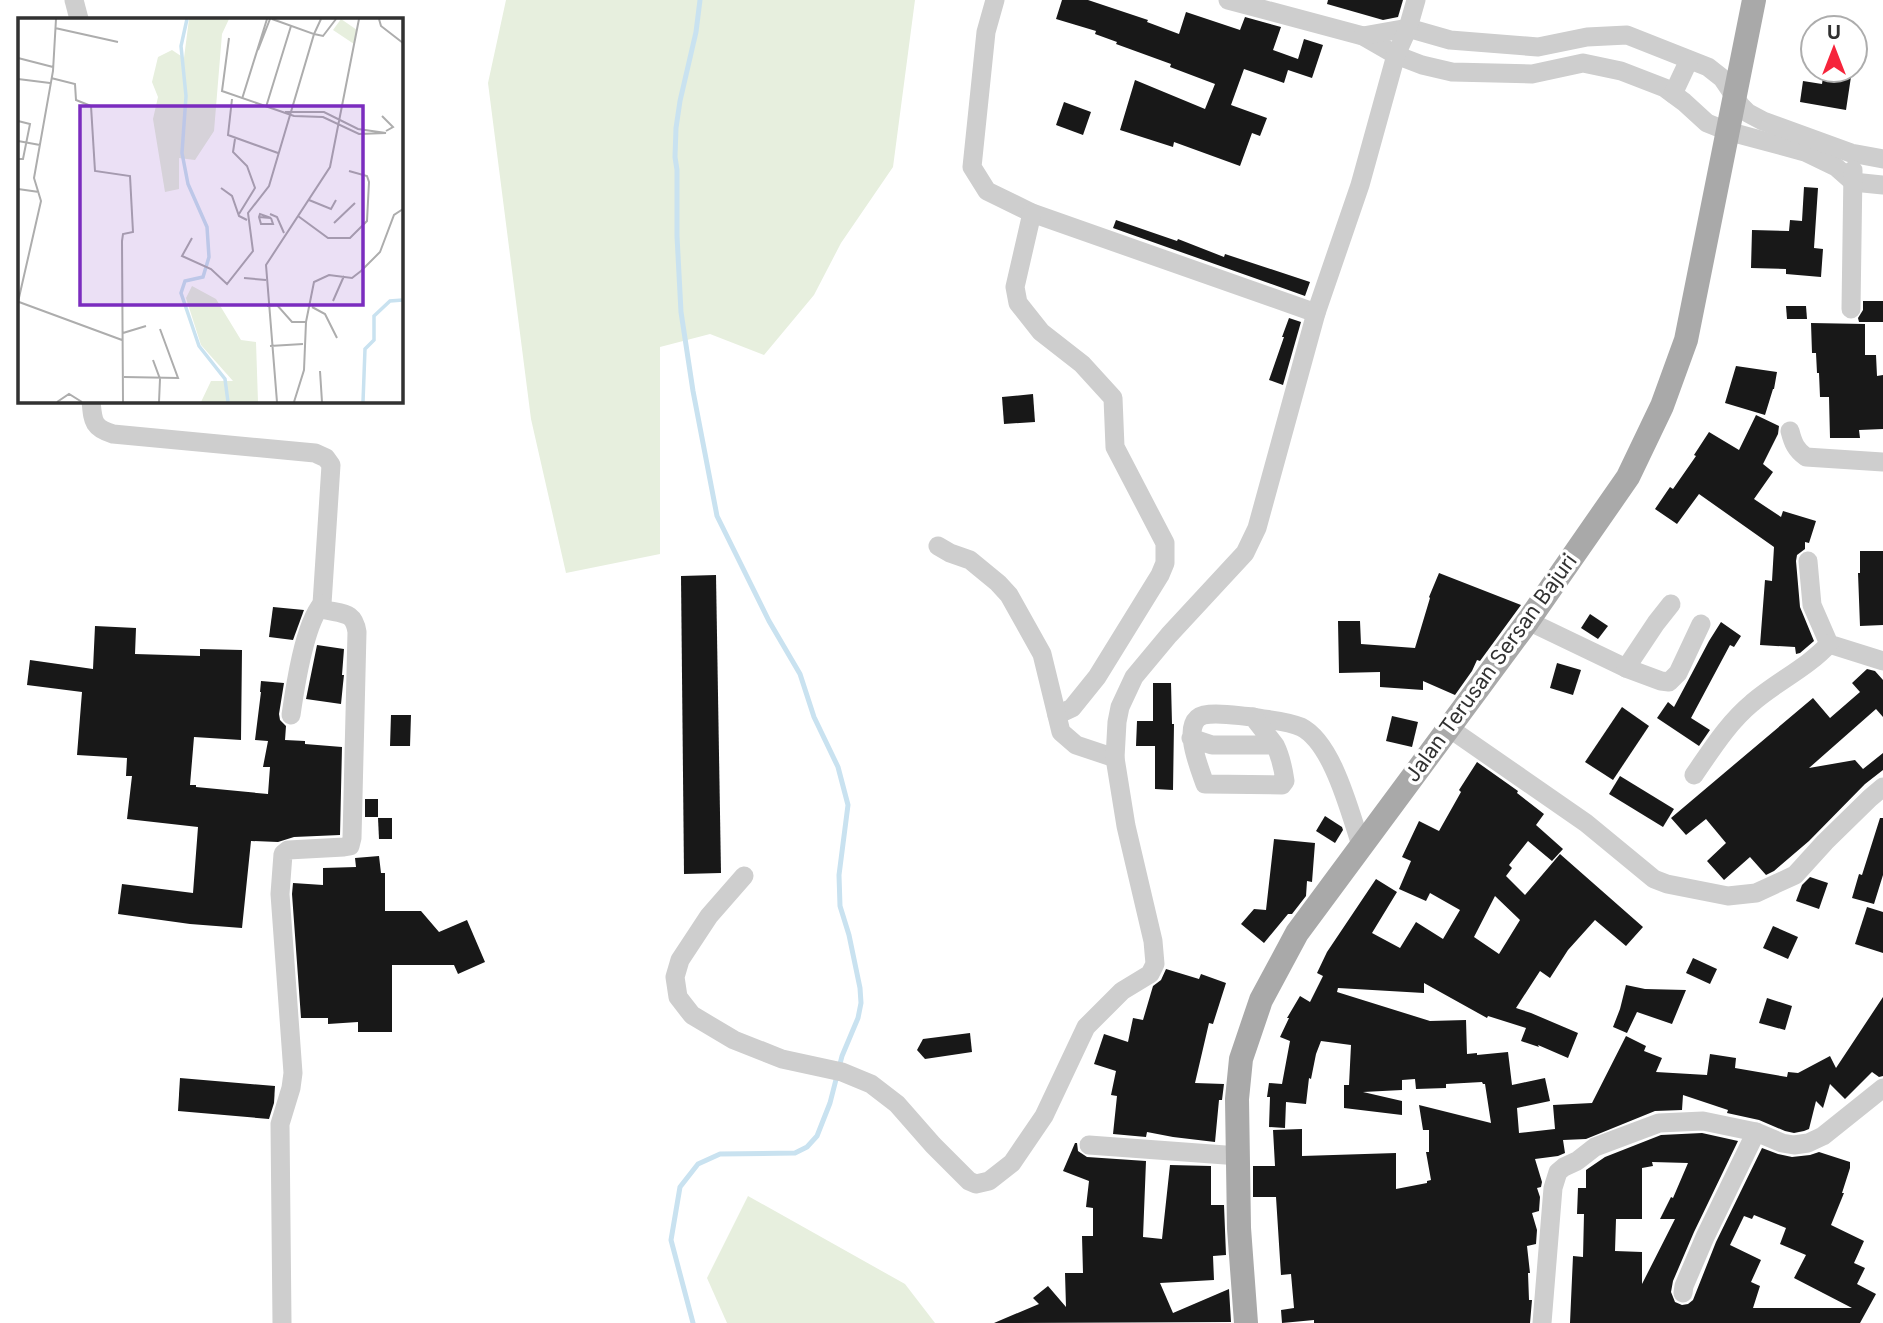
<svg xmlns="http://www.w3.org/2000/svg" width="1883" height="1323" font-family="Inter,sans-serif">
	<rect width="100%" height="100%" fill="#fff"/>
	<g fill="#e7efde">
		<polygon points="506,0 915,0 893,167 841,243 814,295 764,355 710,334 660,347 660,554 566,573 531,419 488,83"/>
		<polygon points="748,1196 905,1284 935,1323 727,1323 707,1278"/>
	</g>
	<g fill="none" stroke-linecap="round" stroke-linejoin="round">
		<polyline stroke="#c9e2f0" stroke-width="5" points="693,1323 671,1240 680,1187 698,1164 720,1154 795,1153 807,1147 817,1136 830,1103 842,1056 858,1018 861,1003 860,988 849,935 840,906 839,875 848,805 838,767 814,717 800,674 769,621 717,516 693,391 681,312 677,236 677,170 675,157 676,128 680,101 696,32 700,0"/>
	</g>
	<g fill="#181818" fill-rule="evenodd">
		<polygon points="1062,0 1088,0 1148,20 1147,22 1179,34 1186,12 1240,30 1245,17 1281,27 1273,50 1298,59 1304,39 1323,45 1312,78 1288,70 1284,83 1244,69 1231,105 1267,118 1260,136 1252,133 1240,166 1174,142 1173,147 1120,130 1135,80 1205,109 1215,84 1170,67 1171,64 1116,44 1117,42 1095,34 1096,31 1056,19"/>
		<polygon points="1328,0 1403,0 1398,17 1383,20 1327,4"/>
		<polygon points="1824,70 1852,70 1846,110 1800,102 1803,81 1822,84"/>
		<polygon points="1064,102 1091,112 1083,135 1056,125"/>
		<polygon points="1804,187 1818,188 1814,248 1823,249 1821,277 1786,274 1786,269 1751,268 1752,230 1789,231 1790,220 1802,221"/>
		<polygon points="1116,220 1177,241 1178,239 1224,257 1225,254 1310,282 1305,296 1113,228"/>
		<polygon points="1863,301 1883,301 1883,322 1859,322 1858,318 1863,310"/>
		<polygon points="1786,306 1806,306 1807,319 1787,319"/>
		<polygon points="1289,318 1301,322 1283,385 1269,380 1284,337 1282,337"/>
		<polygon points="1811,323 1865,324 1865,355 1876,355 1877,376 1883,375 1883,429 1859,430 1860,438 1830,438 1829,397 1820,397 1819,373 1817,373 1816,353 1812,353"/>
		<polygon points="1736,366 1777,372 1774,389 1773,389 1765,415 1725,403"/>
		<polygon points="1033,394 1035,422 1004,424 1002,397"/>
		<polygon points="1756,415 1779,426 1778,434 1763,464 1773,472 1754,499 1781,517 1783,511 1816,521 1809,543 1805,542 1805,549 1797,555 1796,561 1800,607 1814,641 1800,653 1796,654 1795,647 1760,645 1765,580 1772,581 1774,547 1699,494 1677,524 1655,509 1670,487 1673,489 1696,456 1694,455 1709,432 1739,450"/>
		<polygon points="1860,551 1883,551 1883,625 1860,626 1858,573 1860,573"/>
		<polygon points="1439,573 1521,605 1480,661 1477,660 1472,671 1455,695 1423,681 1423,690 1380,687 1380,672 1339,673 1338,621 1360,621 1361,644 1415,648 1430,598 1429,597"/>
		<polygon points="716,575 721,873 684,874 681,576"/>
		<polygon points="273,607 304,610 293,640 269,637"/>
		<polygon points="1590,614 1608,626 1598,639 1581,628"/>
		<polygon points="1721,622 1741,636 1734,647 1730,645 1691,718 1710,730 1699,746 1657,718 1668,702 1674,707 1709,641"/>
		<polygon points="95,626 136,628 135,654 200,656 200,649 242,650 241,740 194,737 190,785 196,785 196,787 268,794 270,767 263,767 268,741 255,740 261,692 260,692 261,681 284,683 279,714 280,720 286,726 285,740 305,741 305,744 342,747 340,835 294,837 278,842 251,841 242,928 190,924 118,914 122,884 193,893 198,827 127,819 132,776 126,776 127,758 77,755 82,692 27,685 30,660 93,669"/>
		<polygon points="317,645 344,649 342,675 344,675 343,684 341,704 306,699"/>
		<polygon points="1557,663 1581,670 1573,695 1550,688"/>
		<polygon points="1867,669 1875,671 1883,680 1883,717 1876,709 1809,768 1855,760 1863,769 1883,753 1883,770 1865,784 1809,841 1774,871 1766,875 1750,857 1724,880 1707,861 1726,843 1706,819 1686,835 1671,818 1813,698 1830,718 1860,692 1852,683"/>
		<polygon points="1153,683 1171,683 1172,724 1174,724 1173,790 1155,789 1155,746 1136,746 1137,721 1153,721"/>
		<polygon points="1622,707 1649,726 1613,780 1585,762"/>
		<polygon points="391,715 411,715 410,746 390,746"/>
		<polygon points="1392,716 1418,722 1412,747 1386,741"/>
		<path d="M 1477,762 L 1518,791 L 1517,793 L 1544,814 L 1536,825 L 1563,849 L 1552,861 L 1528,841 L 1509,865 L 1512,868 L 1506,876 L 1525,895 L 1560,854 L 1643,927 L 1626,946 L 1595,920 L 1568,950 L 1550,978 L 1540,971 L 1516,1008 L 1531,1013 L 1578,1033 L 1568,1058 L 1538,1045 L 1539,1047 L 1521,1041 L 1526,1028 L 1488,1016 L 1487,1018 L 1424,983 L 1424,993 L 1338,988 L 1337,992 L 1430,1021 L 1466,1020 L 1467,1054 L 1477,1053 L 1477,1055 L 1508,1052 L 1512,1085 L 1545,1078 L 1550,1101 L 1517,1108 L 1519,1133 L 1555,1129 L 1553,1105 L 1592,1103 L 1626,1036 L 1646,1046 L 1644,1051 L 1662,1058 L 1656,1072 L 1707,1075 L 1710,1054 L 1736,1058 L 1735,1068 L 1787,1077 L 1788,1072 L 1798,1073 L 1830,1056 L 1836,1068 L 1883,997 L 1883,1076 L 1879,1077 L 1872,1072 L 1845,1099 L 1830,1084 L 1823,1108 L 1816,1101 L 1809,1129 L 1804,1131 L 1794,1133 L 1785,1131 L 1759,1120 L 1727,1113 L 1728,1110 L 1683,1095 L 1682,1110 L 1655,1111 L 1586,1139 L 1563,1140 L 1565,1153 L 1558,1156 L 1535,1159 L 1542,1182 L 1541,1187 L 1537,1188 L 1540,1197 L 1539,1211 L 1532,1213 L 1537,1230 L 1536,1244 L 1527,1246 L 1530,1273 L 1528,1273 L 1529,1300 L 1532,1300 L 1530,1323 L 1314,1323 L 1314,1320 L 1282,1323 L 1281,1310 L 1294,1308 L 1291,1274 L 1281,1275 L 1276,1197 L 1253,1197 L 1253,1166 L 1275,1166 L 1273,1130 L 1302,1129 L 1302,1156 L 1396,1153 L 1396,1189 L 1427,1183 L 1427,1181 L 1431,1180 L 1426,1152 L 1429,1152 L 1429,1130 L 1423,1130 L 1419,1105 L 1491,1123 L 1485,1084 L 1483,1084 L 1482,1082 L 1446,1084 L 1446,1088 L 1416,1089 L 1415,1079 L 1402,1080 L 1402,1090 L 1363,1092 L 1402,1101 L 1402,1115 L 1344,1108 L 1344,1085 L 1349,1085 L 1351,1045 L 1321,1041 L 1316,1054 L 1311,1079 L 1309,1078 L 1306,1104 L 1286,1102 L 1285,1128 L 1269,1127 L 1270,1097 L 1267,1097 L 1269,1083 L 1282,1084 L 1290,1041 L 1280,1037 L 1289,1018 L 1287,1018 L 1300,996 L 1310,1002 L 1323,976 L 1317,973 L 1327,952 L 1376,879 L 1397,892 L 1372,933 L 1400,948 L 1416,922 L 1443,939 L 1460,910 L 1430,893 L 1426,901 L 1399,889 L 1411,861 L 1402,857 L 1419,821 L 1439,831 L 1461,792 L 1459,790 ZM 1495,896 L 1520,920 L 1499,954 L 1474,937 Z"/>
		<polygon points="1620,776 1674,809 1663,827 1609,794"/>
		<rect x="365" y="799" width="13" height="18"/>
		<polygon points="1325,816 1342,827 1343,830 1335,843 1316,831"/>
		<polygon points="378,818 392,818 392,839 379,839"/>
		<polygon points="1880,818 1883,818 1883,875 1874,904 1852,898 1859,874 1862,875"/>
		<polygon points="1274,839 1315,843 1312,882 1307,881 1306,896 1292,914 1288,914 1264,943 1241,924 1254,909 1266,910"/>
		<polygon points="379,856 381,873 385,873 385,911 421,911 439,932 467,920 485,962 458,974 454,965 392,965 392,1032 358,1032 358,1022 328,1024 328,1018 301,1018 292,894 293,883 323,885 323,868 356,867 355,858"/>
		<polygon points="1810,877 1828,883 1819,909 1796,901 1802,885"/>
		<polygon points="1867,907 1883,912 1883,953 1855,944"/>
		<polygon points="1773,926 1798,937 1788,959 1763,948"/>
		<polygon points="1693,958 1717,969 1710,984 1686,973"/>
		<polygon points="1166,969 1199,979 1201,974 1226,983 1213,1024 1209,1023 1195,1083 1224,1084 1222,1100 1219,1100 1215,1142 1173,1137 1147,1132 1146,1137 1113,1134 1117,1096 1111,1095 1116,1071 1094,1064 1104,1034 1128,1042 1133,1018 1143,1020 1153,986 1161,980"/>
		<polygon points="1626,985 1645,989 1686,990 1672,1024 1637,1012 1627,1033 1613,1027 1620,1009"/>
		<polygon points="1767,998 1792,1006 1785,1030 1759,1023"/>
		<polygon points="970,1033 972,1052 925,1059 917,1050 923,1039"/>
		<polygon points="180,1078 275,1086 274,1103 269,1119 178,1111"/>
		<path d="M 1702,1133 L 1738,1141 L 1694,1232 L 1673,1281 L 1671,1292 L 1675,1302 L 1682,1305 L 1688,1304 L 1693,1300 L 1716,1242 L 1762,1148 L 1778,1154 L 1792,1157 L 1810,1155 L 1819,1152 L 1850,1162 L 1850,1168 L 1842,1193 L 1844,1193 L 1831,1225 L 1864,1241 L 1854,1263 L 1865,1268 L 1857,1284 L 1876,1294 L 1860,1323 L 1570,1323 L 1573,1256 L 1583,1257 L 1584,1214 L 1577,1214 L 1578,1188 L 1586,1188 L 1586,1170 L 1605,1157 L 1661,1135 ZM 1652,1162 L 1688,1163 L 1673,1198 L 1671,1197 L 1660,1219 L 1675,1219 L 1642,1284 L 1642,1252 L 1615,1251 L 1616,1219 L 1642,1219 L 1642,1168 L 1653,1166 ZM 1754,1215 L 1786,1228 L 1780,1244 L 1806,1255 L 1794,1278 L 1852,1308 L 1753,1308 L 1760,1286 L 1751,1282 L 1761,1260 L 1730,1245 L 1744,1216 L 1752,1219 Z"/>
		<polygon points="1075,1143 1077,1143 1078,1151 1087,1157 1146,1161 1143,1237 1162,1239 1170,1165 1211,1166 1211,1205 1224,1205 1226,1255 1213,1256 1214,1280 1160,1283 1173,1313 1229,1289 1231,1322 994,1323 1039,1304 1033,1298 1048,1286 1066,1307 1065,1273 1083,1273 1082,1236 1093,1236 1093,1208 1086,1207 1089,1181 1063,1171"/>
	</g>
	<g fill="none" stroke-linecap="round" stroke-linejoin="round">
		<g stroke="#cecece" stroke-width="19">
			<polyline points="74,0 79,19"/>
			<polyline points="995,0 986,32 972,167 987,191 1032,213 1316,313"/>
			<polyline points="1228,0 1363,36 1396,55 1422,65 1452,72 1532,74 1583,63 1621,71 1665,88 1684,102 1707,123 1727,131 1805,152 1836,167 1853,182 1883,185"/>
			<polyline points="1363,36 1408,28 1450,40 1538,47 1587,37 1627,35 1708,67 1722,78 1741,106 1748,113 1763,121 1851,153 1883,159"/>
			<polyline points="1673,94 1689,60"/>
			<polyline points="1032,213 1015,287 1018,303 1041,332 1082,364 1113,398 1115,447 1165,543 1165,563 1160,575 1097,677 1072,708 1057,715"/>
			<polyline points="1851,309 1853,170"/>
			<path d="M 91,401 C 93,420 92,428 113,434 L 315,453 L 326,458 L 331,465 L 322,604 L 326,610 C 344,614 354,612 357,632 L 352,838 L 350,846 L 344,847 L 288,850 L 283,854 L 280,894 L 293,1073 L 291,1088 L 280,1124 L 282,1323"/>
			<path d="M 1790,431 C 1793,443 1796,450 1806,457 L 1883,462"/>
			<polyline points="938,546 950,553 970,560 998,583 1009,595 1042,654 1061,732 1076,745 1115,758"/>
			<polyline points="1808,561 1812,605 1829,644 1883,661"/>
			<polyline points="1528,621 1626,668 1661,681 1669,682 1678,673 1701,624"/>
			<polyline points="1626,668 1656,623 1671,604"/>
			<path d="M 291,715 C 295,687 304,625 322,604"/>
			<path d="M 1253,717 C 1268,720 1287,721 1301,727 C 1333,743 1350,813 1361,845"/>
			<polyline points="1449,728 1586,823 1654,879 1667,884 1728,896 1756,893 1795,875 1825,842 1870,798 1883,787"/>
			<path d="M 1191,738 L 1212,745 L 1275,745 L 1253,717 C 1238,716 1219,712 1204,715 C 1179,721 1200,769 1205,784 L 1282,785 L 1285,781 C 1283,767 1281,757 1275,745"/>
			<path d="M 1694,775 C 1712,749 1728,723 1752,703 C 1776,682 1807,668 1829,644"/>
			<polyline points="744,876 709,916 680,960 675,977 678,997 692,1015 734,1040 782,1059 842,1072 871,1084 897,1104 933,1145 969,1181 976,1184 989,1181 1012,1163 1044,1116 1086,1027 1122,991 1150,974 1155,964 1153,941 1126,826 1115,758 1117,722 1120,707 1134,677 1169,635 1245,553 1257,528 1316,313 1360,185 1396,55 1408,28 1416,0"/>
			<polyline points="1089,1145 1239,1156"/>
			<polyline points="1683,1293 1684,1286 1705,1237 1756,1132"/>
			<polyline points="1542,1323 1553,1188 1558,1172 1564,1167 1577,1161 1595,1147 1659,1123 1703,1121 1756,1132 1782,1143 1794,1145 1808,1143 1823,1136 1883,1088"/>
		</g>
		<polyline stroke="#a9a9a9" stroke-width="24" points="1246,1323 1239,1228 1237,1099 1241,1059 1261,1000 1297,933 1528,621 1628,477 1662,406 1686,340 1754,0"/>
	</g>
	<g text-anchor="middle" stroke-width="7" stroke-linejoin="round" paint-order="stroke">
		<g font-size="21" fill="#313131" stroke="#fff">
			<text transform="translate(1491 668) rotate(-54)" y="7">Jalan Terusan Sersan Bajuri</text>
		</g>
	</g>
	<g transform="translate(18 18)">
		<rect width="385" height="385" fill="#fff"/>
		<path d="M 171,1 L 211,1 L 204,16 L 196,113 L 177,142 L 161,140 L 161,171 L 147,174 L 135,101 L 140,79 L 134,64 L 140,39 L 154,32 L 166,40 ZM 323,1 L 339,12 L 336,26 L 315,12 ZM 174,268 L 198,281 L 223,322 L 238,324 L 240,384 L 183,384 L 193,363 L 215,363 L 183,327 L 168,280 Z" fill="#e7efde"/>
		<path fill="none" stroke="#c9e2f0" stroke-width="3.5" d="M 169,1 L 163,28 L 168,78 L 164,135 L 170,166 L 189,209 L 191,239 L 185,259 L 167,263 L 163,275 L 181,328 L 207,361 L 210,384M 345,384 L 347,331 L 356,322 L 356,298 L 372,283 L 385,282"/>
		<path fill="none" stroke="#adadad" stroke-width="2" d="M 303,1 L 296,16 L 305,18 L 318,1M 361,1 L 363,8 L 385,25M 37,10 L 100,24M 211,20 L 204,73 L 276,98 L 305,99 L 341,116 L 368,115 L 340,111 L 306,94 L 267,94M 240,32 L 252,1M 0,40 L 35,49M 33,60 L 57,66 L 58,82 L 73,88 L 77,153 L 112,158 L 115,214 L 105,216 L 104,223 L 105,384M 0,61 L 32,65M 214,81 L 210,117 L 260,135M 224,81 L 249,1M 248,89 L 273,8M 364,98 L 375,109 L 368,113M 0,103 L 12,106 L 5,141 L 0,141M 217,121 L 215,134 L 229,148 L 237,170 L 221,196M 0,123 L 22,127M 203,170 L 214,178 L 221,198 L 229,202M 0,171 L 21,174M 291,182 L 313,191 L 318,182M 252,196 L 259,199 L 266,215M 280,198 L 310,220 L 332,220 L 349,203 L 351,164 L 349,158 L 331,153M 241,199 L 253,200 L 242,196 L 241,199 L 243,206 L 255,206 L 253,200M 316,205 L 337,185M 174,220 L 164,238 L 193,251 L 209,266 L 235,233 L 230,195 L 251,168 L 296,16 L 254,1M 226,260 L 248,262M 315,283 L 326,258M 0,284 L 23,183 L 16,160 L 35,53 L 38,1M 1,284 L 104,322M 249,288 L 259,287 L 274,304 L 288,304 L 296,264 L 311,257 L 334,260 L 343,253 L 362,234 L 376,197 L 385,191M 294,289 L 307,296 L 319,320M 105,315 L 128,308M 252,328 L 285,326M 135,342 L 142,361 L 141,384M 302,353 L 304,384M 106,359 L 160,360 L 142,311M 39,384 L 51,376 L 64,384M 259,384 L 248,247 L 312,149 L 341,1M 276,384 L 286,352 L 288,304"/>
		<path fill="#7b2cbf" fill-opacity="0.15" stroke="#7b2cbf" stroke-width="3.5" d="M 62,88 L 345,88 L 345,287 L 62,287 Z"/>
		<rect width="385" height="385" fill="none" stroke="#313131" stroke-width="3.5"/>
	</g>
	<g transform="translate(1834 49)"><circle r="33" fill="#ffffff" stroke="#adadad" stroke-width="2"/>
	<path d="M0-5L12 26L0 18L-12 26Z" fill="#f6243b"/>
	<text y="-10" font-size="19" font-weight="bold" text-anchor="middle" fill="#313131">U</text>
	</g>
</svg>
